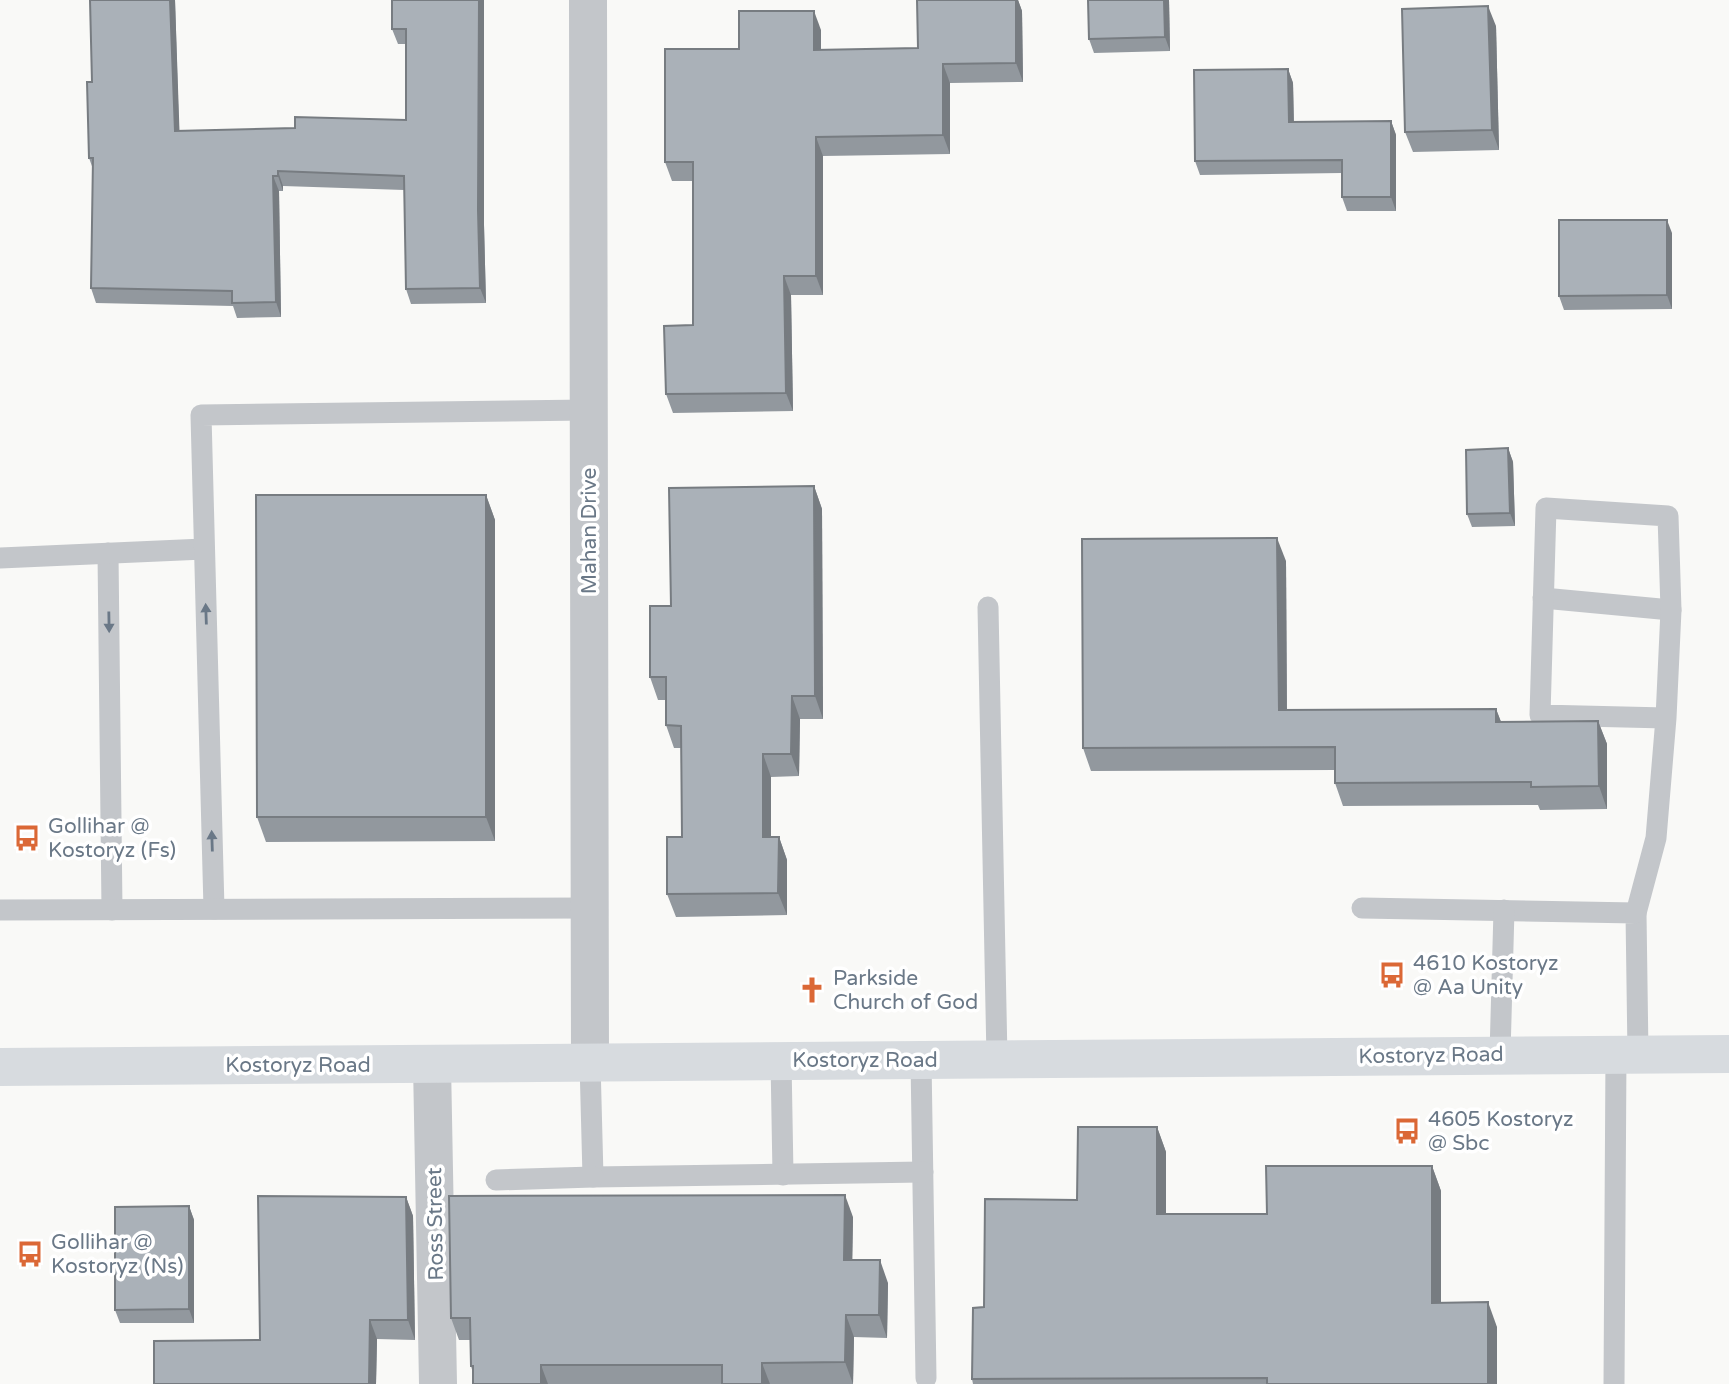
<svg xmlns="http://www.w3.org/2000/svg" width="1729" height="1384" font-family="'Varela Round',sans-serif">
	<rect width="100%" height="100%" fill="#f9f9f7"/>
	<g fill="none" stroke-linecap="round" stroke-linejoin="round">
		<g stroke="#c3c6ca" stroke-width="21">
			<polyline points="108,553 112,910"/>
			<polyline points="0,558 204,549"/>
			<polyline points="1543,598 1671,610"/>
			<polyline points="988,607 997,1059"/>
			<polyline points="1362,908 1636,913 1638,1054"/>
			<polyline points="214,909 201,415 588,410"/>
			<polyline points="0,910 590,908"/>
			<polyline points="1636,913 1656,838 1666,718 1540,715 1546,508 1668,516 1671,610 1666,718"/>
			<polyline points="1500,1054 1504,910"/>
			<polyline points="781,1060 783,1175"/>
			<polyline points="921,1060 926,1378"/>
			<polyline points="590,1062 593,1177 923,1172"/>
			<polyline points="496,1180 593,1177"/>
			<polyline points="1614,1384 1616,1054"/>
		</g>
		<g stroke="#c3c6ca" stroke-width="38">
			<polyline points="588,0 590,1062"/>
			<polyline points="432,1064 438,1384"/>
		</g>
		<polyline stroke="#d7dbdf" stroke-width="38" points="0,1067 1729,1054"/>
	</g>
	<g fill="#92989e">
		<polygon points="90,0 175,0 179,131 295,128 406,120 406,44 398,44 392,29 392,0 484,0 484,225 486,303 411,304 406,289 404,190 283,186 283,191 279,191 281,317 237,318 233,306 96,303 91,288 93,169 89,158 92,82"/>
		<polygon points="917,0 1018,0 1022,11 1023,82 950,83 950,154 823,156 823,295 791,295 793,411 673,413 666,394 693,325 693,181 672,181 665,162 739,49 821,30 821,50 918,48"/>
		<polygon points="1088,0 1169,0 1170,51 1094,53 1089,39"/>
		<polygon points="1496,26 1499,150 1413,152 1405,132"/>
		<polygon points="1288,69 1293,83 1294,122 1391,121 1396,135 1396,211 1347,211 1342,197 1342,173 1200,175 1195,161"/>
		<polygon points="1672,233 1672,309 1564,310 1559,296"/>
		<polygon points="1508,448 1513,462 1515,526 1472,527 1467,514"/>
		<polygon points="814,486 822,509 823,719 800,719 799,776 771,777 771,837 779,837 787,860 787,915 676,917 667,894 682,837 681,748 674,748 666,725 666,700 658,700 650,677 671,606"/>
		<polygon points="486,495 495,520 495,841 266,842 257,817"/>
		<polygon points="1286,561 1287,710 1496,709 1501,722 1598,721 1607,744 1607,809 1540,810 1538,805 1343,806 1335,783 1335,770 1091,771 1083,748"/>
		<polygon points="1157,1127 1166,1152 1166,1214 1267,1214 1432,1166 1441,1191 1441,1302 1497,1327 1497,1384 973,1384 972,1379 984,1307"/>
		<polygon points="406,1197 413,1216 415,1340 377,1339 376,1384 154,1384 260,1340"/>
		<polygon points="189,1206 194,1220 194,1323 120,1323 115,1310"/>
		<polygon points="853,1217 852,1260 888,1283 887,1338 854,1337 853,1384 473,1384 473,1373 471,1366 470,1340 459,1340 451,1318"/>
	</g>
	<g fill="#777c81">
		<polygon points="170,0 175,0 180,146 175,131"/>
		<polygon points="479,0 484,0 484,225 486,303 480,288 478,210"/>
		<polygon points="1016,0 1018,0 1022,11 1023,82 1016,63"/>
		<polygon points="1164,0 1169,0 1170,51 1165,37"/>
		<polygon points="1488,6 1496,26 1499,150 1492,130"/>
		<polygon points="814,11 821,30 821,69 814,50"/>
		<polygon points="943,64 950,83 950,154 943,135"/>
		<polygon points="1288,69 1293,83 1294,135 1289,122"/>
		<polygon points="1391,121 1396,135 1396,211 1391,197"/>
		<polygon points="816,137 823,156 823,295 816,276"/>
		<polygon points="278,171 283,186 283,191 278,176"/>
		<polygon points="273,176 279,191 281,317 276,302"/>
		<polygon points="1667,220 1672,233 1672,309 1667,295"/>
		<polygon points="784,276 791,295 793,411 786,393"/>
		<polygon points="1508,448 1513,462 1515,526 1510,513"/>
		<polygon points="814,486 822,509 823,719 815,696"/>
		<polygon points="486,495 495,520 495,841 486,817"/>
		<polygon points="1277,538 1286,561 1287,733 1279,710"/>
		<polygon points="792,696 800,719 799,776 791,754"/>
		<polygon points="1496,709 1505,732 1496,722"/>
		<polygon points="1598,721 1607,744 1607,809 1599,786"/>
		<polygon points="763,754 771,777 771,860 763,837"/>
		<polygon points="779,837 787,860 787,915 778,893"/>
		<polygon points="1157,1127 1166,1152 1166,1239 1157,1214"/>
		<polygon points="1432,1166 1441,1191 1441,1327 1432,1303"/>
		<polygon points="845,1195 853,1217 852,1282 844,1260"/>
		<polygon points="406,1197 413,1216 415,1340 408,1320"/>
		<polygon points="189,1206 194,1220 194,1323 189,1309"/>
		<polygon points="880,1260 888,1283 887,1338 879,1315"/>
		<polygon points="1488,1302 1497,1327 1497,1384 1488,1384"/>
		<polygon points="846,1315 854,1337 853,1384 845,1362"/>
		<polygon points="370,1320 377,1339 376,1384 369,1384"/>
		<polygon points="762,1363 770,1384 762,1384"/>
		<polygon points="541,1365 548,1384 541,1384"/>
	</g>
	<g fill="#aab1b8" stroke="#777c81" stroke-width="2">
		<polygon points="90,0 170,0 175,131 295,128 295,117 406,120 406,29 392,29 392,0 479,0 478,210 480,288 406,289 404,176 278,171 278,176 273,176 276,302 232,303 232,291 91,288 93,158 89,158 87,82 92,82"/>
		<polygon points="917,0 1016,0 1016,63 943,64 943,135 816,137 816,276 784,276 786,393 666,394 664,326 693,325 693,162 665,162 665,49 739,49 739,11 814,11 814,50 918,48"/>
		<polygon points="1088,0 1164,0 1165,37 1089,39"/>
		<polygon points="1488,6 1492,130 1405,132 1402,9"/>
		<polygon points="1288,69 1289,122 1391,121 1391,197 1342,197 1342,160 1195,161 1194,70"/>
		<polygon points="1559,220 1667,220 1667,295 1559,296"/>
		<polygon points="1508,448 1510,513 1467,514 1466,450"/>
		<polygon points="814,486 815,696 792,696 791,754 763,754 763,837 779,837 778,893 667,894 667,837 682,837 681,726 666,725 666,677 650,677 650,606 671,606 669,488"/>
		<polygon points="256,495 486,495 486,817 257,817"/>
		<polygon points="1277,538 1279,710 1496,709 1496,722 1598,721 1599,786 1531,787 1531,782 1335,783 1335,747 1083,748 1082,539"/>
		<polygon points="1078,1127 1157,1127 1157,1214 1267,1214 1266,1166 1432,1166 1432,1303 1488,1302 1488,1384 1267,1384 1267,1378 972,1379 973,1308 984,1307 985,1199 1077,1200"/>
		<polygon points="845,1195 844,1260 880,1260 879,1315 846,1315 845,1362 762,1363 762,1384 722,1384 722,1365 541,1365 541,1384 473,1384 473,1366 471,1366 470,1318 451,1318 449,1196"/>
		<polygon points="258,1196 406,1197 408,1320 370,1320 369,1384 154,1384 154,1341 260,1340"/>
		<polygon points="189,1206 189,1309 115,1310 115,1207"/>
	</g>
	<defs><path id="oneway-solid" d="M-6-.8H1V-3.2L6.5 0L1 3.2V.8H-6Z" transform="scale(1.75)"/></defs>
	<g fill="#6a7887">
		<use href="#oneway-solid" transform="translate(206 614) rotate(-92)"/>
		<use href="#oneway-solid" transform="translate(109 622) rotate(89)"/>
		<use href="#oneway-solid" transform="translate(212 841) rotate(-92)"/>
	</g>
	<defs>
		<g id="bus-bare" transform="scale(2.1)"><path d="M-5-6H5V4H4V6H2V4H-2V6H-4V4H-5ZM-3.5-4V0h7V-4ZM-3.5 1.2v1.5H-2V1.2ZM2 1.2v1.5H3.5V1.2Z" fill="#db6836" stroke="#fff" stroke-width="2.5" paint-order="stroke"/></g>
		<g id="church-bare" transform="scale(2.1)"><path d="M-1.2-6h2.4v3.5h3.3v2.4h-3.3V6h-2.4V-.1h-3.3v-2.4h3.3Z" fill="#db6836" stroke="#fff" stroke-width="2.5" paint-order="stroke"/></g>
	</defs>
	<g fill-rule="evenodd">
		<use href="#bus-bare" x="27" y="838"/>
		<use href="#bus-bare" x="1392" y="975"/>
		<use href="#church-bare" x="812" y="990"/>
		<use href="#bus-bare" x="1407" y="1131"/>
		<use href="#bus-bare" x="30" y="1254"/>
	</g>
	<g text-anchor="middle" stroke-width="7" stroke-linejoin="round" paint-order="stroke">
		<g font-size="21" fill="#6a7887" stroke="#fff">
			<text transform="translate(589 531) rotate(-90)" y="7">Mahan Drive</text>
			<text transform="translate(1431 1055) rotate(-1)" y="7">Kostoryz Road</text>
			<text x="865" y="1067">Kostoryz Road</text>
			<text x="298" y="1072">Kostoryz Road</text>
			<text transform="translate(435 1224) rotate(-91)" y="7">Ross Street</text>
		</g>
		<g font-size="21" fill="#6a7887" stroke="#fff" text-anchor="start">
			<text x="48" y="833">Gollihar @<tspan x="48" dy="24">Kostoryz (Fs)</tspan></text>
			<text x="1413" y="970">4610 Kostoryz<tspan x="1413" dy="24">@ Aa Unity</tspan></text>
			<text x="833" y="985">Parkside<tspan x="833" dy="24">Church of God</tspan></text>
			<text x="1428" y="1126">4605 Kostoryz<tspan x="1428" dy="24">@ Sbc</tspan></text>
			<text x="51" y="1249">Gollihar @<tspan x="51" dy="24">Kostoryz (Ns)</tspan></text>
		</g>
	</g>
</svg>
